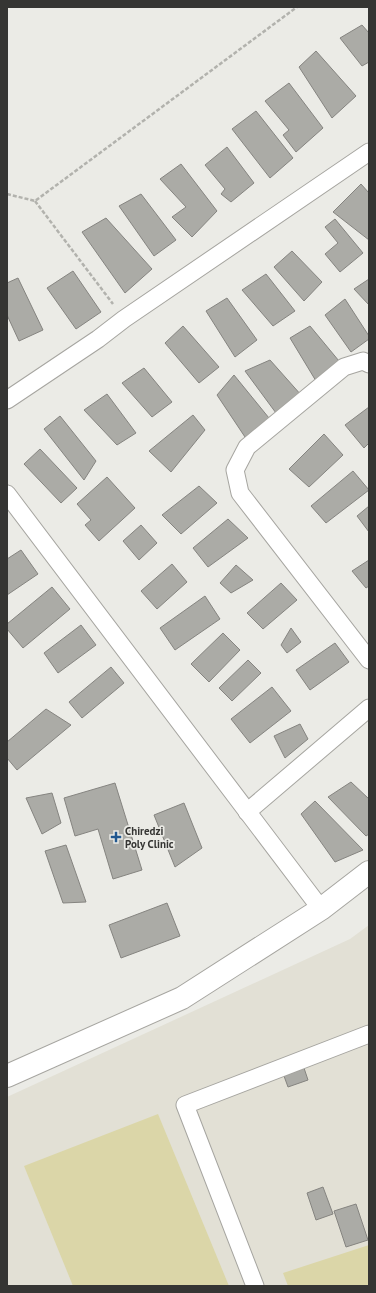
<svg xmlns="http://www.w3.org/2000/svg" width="376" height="1293" font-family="'PT Sans',sans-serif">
	<rect width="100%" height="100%" fill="#ebebe6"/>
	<polygon fill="#e2e0d5" points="369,925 369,1286 7,1286 7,1097 350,939"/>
	<g fill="#dbd6a8">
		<polygon points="158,1114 229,1286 73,1286 24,1166"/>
		<polygon points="369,1245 369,1286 288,1286 283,1273"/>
	</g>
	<g fill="#ababa6" stroke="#858480">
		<polygon points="362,25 369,33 369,62 362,66 340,38"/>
		<polygon points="316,51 356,96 332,118 299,67"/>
		<polygon points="289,83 323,128 296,152 283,135 289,130 265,101"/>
		<polygon points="256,111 293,158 270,178 232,129"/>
		<polygon points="227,147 254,183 231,202 221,194 225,189 205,165"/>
		<polygon points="181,164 217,211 192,237 172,217 186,207 160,179"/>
		<polygon points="361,184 369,193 369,240 333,212"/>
		<polygon points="141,194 176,240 154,256 119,206"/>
		<polygon points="106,218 152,269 125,293 82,232"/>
		<polygon points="335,219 363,253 340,272 325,254 338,243 325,227"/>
		<polygon points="292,251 322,282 304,301 274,267"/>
		<polygon points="73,271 101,312 76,329 47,288"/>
		<polygon points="266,274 295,311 273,326 242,290"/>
		<polygon points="18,278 43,330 19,341 7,315 7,283"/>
		<polygon points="369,279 369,305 354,289"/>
		<polygon points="227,298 257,340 235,357 206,311"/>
		<polygon points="345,299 369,336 369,339 351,352 325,315"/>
		<polygon points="183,326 219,367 199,383 165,343"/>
		<polygon points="310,326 339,361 316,381 290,338"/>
		<polygon points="270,360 302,396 276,413 245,371"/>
		<polygon points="144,368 172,402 152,417 122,383"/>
		<polygon points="234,375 269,418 247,440 217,395"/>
		<polygon points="107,394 136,433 117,445 84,410"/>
		<polygon points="369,407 369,443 364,448 345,425"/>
		<polygon points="193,415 205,430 171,472 149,451"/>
		<polygon points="60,416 96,461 84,480 44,429"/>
		<polygon points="324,434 343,455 309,487 289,469"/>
		<polygon points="40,449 77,488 61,503 24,464"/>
		<polygon points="353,471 369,490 326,523 311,506"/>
		<polygon points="107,477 135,508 99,541 85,525 91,520 77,504"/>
		<polygon points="199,486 217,503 181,534 162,515"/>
		<polygon points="369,506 369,532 357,516"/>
		<polygon points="228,519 248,538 208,567 193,548"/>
		<polygon points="141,525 157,543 139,560 123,541"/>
		<polygon points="21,550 38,574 7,595 7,559"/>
		<polygon points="369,560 369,586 366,588 352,571"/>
		<polygon points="172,564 187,582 157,609 141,591"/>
		<polygon points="236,565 253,580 231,593 220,583"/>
		<polygon points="281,583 297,600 263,629 247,613"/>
		<polygon points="52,587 70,609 23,648 7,629 7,624"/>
		<polygon points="205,596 220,619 175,650 160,628"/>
		<polygon points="81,625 96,645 58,673 44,653"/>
		<polygon points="291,628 301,642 287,653 281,645"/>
		<polygon points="223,633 240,650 209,682 191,664"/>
		<polygon points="335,643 349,662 310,690 296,670"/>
		<polygon points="248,660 261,673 232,701 219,688"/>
		<polygon points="111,667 124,683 82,718 69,702"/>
		<polygon points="272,687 291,711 250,743 231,719"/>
		<polygon points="46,709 71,725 17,770 7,758 7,742"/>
		<polygon points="300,724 308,739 285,758 274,736"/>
		<polygon points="351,782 369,799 369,834 366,836 328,797"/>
		<polygon points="115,783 142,870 113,879 98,829 75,836 64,798"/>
		<polygon points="52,793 61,823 42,834 26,798"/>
		<polygon points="315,801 363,850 335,862 301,814"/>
		<polygon points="184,803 202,848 175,867 154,815"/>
		<polygon points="66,845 86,902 63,903 45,851"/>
		<polygon points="167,903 180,936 121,958 109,925"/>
		<polygon points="304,1068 308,1080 288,1087 284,1076"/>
		<polygon points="323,1187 333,1214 316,1220 307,1193"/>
		<polygon points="356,1204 368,1240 346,1247 334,1211"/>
	</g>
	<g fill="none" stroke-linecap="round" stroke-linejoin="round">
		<g stroke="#a6a5a0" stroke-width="19">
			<g id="street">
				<polyline points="369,364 363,361 344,367 247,447 235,470 240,493 369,660"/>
				<polyline points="7,400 98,339 124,319 369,152"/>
				<polyline points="7,494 321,909"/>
				<polyline points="247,812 369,708"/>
				<polyline points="255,1286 185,1105 369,1034"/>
			</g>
		</g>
		<g stroke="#a6a5a0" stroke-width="24">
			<polyline id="secondary" points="7,1076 182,998 321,909 369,872"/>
		</g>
		<g stroke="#b2b2ad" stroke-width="2.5" stroke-dasharray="4 2" stroke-linecap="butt">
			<polyline points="7,194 35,201 297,7"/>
			<polyline points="35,201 113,304"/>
		</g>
		<use href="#street" stroke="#fff" stroke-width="17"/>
		<use href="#secondary" stroke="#fff" stroke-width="22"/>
	</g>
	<path fill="#215890" stroke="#ebebe6" stroke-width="1.5" d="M114 831h4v4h4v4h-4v4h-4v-4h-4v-4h4z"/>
	<g text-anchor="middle" stroke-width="3.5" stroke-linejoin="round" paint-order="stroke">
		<g font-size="11" font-weight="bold" fill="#353533" stroke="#ebebe6" text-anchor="start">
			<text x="125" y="835">Chiredzi<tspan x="125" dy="13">Poly Clinic</tspan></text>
		</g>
	</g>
	<rect width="376" height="1293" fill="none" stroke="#353533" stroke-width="16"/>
</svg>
